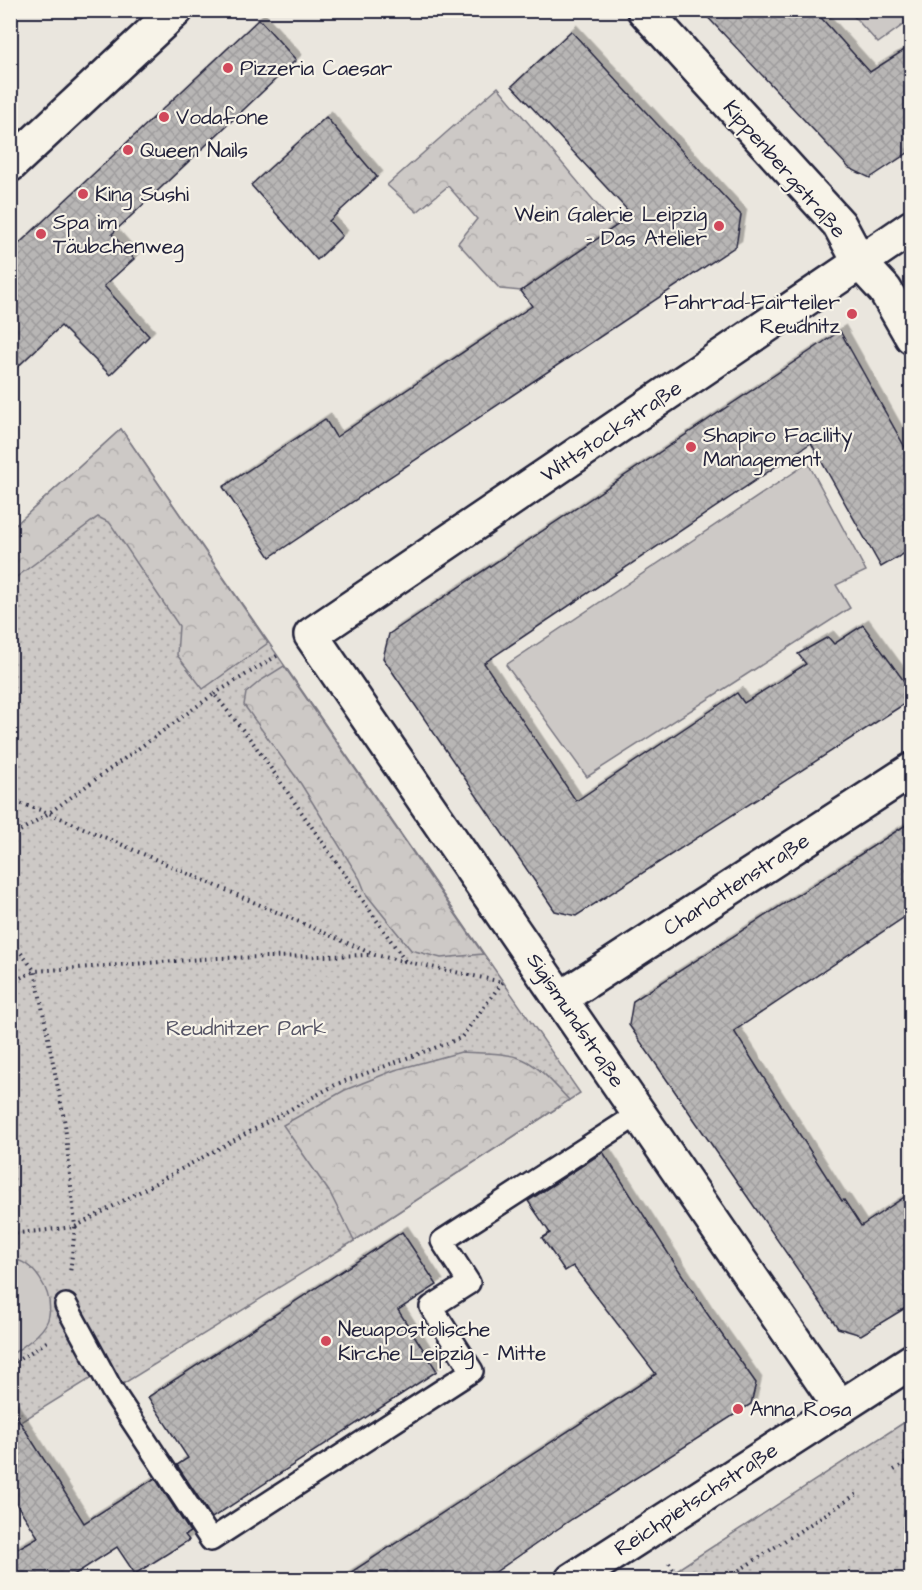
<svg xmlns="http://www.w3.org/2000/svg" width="922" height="1590" font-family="'Architects Daughter',sans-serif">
	<defs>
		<pattern id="grass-dots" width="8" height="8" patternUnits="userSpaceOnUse" patternTransform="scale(1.5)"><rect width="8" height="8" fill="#cdc9c6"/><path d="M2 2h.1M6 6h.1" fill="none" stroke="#b0acab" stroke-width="1.8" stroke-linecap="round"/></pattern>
		<pattern id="forest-crowns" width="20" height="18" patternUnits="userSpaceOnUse" patternTransform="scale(1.5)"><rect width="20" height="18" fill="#cdc9c6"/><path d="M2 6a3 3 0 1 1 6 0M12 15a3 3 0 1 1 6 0" fill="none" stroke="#b0acab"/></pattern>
		<pattern id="building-cross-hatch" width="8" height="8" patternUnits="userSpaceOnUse" patternTransform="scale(1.5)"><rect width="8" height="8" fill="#b8b6b5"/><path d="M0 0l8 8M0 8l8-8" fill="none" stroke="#9e9c9d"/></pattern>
		<filter id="shadow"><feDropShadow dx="5.5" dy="-5.5" stdDeviation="0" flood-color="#0004"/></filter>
	</defs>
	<rect width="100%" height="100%" fill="#eae6de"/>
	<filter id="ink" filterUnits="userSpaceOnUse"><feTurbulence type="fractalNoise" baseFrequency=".0167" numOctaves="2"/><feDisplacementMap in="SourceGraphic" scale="12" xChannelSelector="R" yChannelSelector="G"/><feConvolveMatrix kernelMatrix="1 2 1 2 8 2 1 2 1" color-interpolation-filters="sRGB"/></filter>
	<g filter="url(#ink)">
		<g fill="url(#grass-dots)" stroke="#787680" stroke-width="1.5">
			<polygon points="121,429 580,1093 354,1241 105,1395 93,1377 11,1428 11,529"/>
			<polygon points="911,1418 911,1579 663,1579 692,1560"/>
		</g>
		<g fill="url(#forest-crowns)" stroke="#787680" stroke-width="1.5">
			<polygon points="498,87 616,227 521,291 500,289 458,243 477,219 448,186 417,212 387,185"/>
			<polygon points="121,429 268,643 203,689 177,655 179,626 110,523 98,517 11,581 11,529"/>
			<polygon points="284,666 483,954 441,958 411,950 366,894 360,879 301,784 244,705 246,693 260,681"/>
			<path d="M 461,1052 C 524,1054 526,1053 569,1100 L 354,1241 L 330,1193 L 283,1125 L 345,1090 L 395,1070 Z"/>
		</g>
		<g fill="#cdc9c6" stroke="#787680" stroke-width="1.5">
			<polygon points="849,11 911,11 911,19 878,43"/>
			<polygon points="808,463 866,571 836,585 850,608 587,777 506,665"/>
			<path d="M 11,1259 C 34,1261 53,1292 49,1315 C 47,1332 23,1346 11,1355 Z"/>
		</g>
		<g fill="url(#building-cross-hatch)" stroke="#22223b" stroke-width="1.5" filter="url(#shadow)">
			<polygon points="701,10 814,10 870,72 912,45 912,150 870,178 849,168"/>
			<polygon points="259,19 296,60 112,234 134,259 104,286 149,336 110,375 61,326 10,374 10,252"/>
			<polygon points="571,31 741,215 736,246 270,557 223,487 325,419 336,437 532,306 521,291 632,215 512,86"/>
			<polygon points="326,117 377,177 329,221 342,236 317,260 251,185"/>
			<polygon points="840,331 912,460 912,549 881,567 811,443 484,663 576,801 737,693 744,703 806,664 798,654 828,637 834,644 863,625 912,692 912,699 576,916 555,911 383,658 389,634"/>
			<polygon points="912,821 912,912 734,1031 842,1201 844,1200 861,1226 912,1192 912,1304 861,1335 838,1328 629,1025 633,1001"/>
			<polygon points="603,1152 706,1312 756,1383 751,1404 572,1519 484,1580 339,1580 656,1374 573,1266 565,1271 542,1238 550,1233 528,1201"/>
			<polygon points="402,1232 437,1285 398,1310 437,1371 212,1518 177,1465 188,1458 148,1397"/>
			<polygon points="10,1406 84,1523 155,1478 190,1532 185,1535 189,1540 135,1574 117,1547 66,1580 10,1580 10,1553 38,1537 10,1494"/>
		</g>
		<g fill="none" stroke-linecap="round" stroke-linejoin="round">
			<g stroke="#22223b" stroke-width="26">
				<polyline id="lane" points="66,1305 112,1390 211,1540 472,1371 431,1307 469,1283 442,1241 640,1113"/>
			</g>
			<g stroke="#22223b" stroke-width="38">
				<g id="street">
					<polyline points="644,10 839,224 860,263 885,290 912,337"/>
					<polyline points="561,998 912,770"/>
					<polyline points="840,1407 311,635 912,227"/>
					<polyline points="572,1580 912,1361"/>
				</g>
			</g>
			<g stroke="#22223b" stroke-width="38">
				<polyline id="secondary" points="10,165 176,10"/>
			</g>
			<g stroke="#22223b" stroke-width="4" stroke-dasharray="1.5 4.5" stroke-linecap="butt">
				<polyline points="214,694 280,654"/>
				<polyline points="10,800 49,813 375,955 502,982"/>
				<polyline points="10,837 49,813 214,694 254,744 405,961"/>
				<polyline points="10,939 35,971 65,1124 75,1227 70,1274"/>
				<polyline points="10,983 35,971 217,958 371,955"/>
				<polyline points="10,1234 75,1227 337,1084 461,1038 504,980"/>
				<polyline points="10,1365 50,1340"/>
				<polyline points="894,1470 912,1459"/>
				<polyline points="669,1563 680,1580"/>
				<polyline points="724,1580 857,1494"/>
			</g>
			<use href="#lane" stroke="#f7f3e8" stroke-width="21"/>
			<use href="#street" stroke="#f7f3e8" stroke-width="33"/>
			<use href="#secondary" stroke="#f7f3e8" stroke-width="33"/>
		</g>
	</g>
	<g fill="#d1495b" stroke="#f7f3e8" stroke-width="2">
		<circle cx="228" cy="68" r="6"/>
		<circle cx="164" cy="117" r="6"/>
		<circle cx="128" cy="150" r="6"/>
		<circle cx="83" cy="194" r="6"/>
		<circle cx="719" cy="226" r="6"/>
		<circle cx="41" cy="234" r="6"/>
		<circle cx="852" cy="314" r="6"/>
		<circle cx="691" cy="447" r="6"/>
		<circle cx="326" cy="1341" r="6"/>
		<circle cx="738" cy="1409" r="6"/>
	</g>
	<g text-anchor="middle" stroke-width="4.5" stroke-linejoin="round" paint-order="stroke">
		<g font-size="21" fill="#22223b" stroke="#f7f3e8" text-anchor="start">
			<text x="240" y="75">Pizzeria Caesar</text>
			<text x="176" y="124">Vodafone</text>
			<text x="140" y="157">Queen Nails</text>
			<text x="95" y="201">King Sushi</text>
			<text x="707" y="221" text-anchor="end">Wein Galerie Leipzig<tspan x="707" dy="24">- Das Atelier</tspan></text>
			<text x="53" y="229">Spa im<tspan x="53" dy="24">Täubchenweg</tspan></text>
			<text x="840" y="309" text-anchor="end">Fahrrad-Fairteiler<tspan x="840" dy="24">Reudnitz</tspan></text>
			<text x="703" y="442">Shapiro Facility<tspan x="703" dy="24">Management</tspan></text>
			<text x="338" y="1336">Neuapostolische<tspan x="338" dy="24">Kirche Leipzig - Mitte</tspan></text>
			<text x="750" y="1416">Anna Rosa</text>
		</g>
		<g font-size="21" fill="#22223b" stroke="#f7f3e8">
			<text transform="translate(785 169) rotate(49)" y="7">Kippenbergstraße</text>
			<text transform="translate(611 431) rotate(-34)" y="7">Wittstockstraße</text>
			<text transform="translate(736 884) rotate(-33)" y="7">Charlottenstraße</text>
			<text transform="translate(576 1020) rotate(56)" y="7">Sigismundstraße</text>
			<text transform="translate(696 1499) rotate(-33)" y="7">Reichpietschstraße</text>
		</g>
		<g font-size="21" fill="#555465" stroke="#f7f3e8">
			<text x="246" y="1035">Reudnitzer Park</text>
		</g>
	</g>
	<rect width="922" height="1590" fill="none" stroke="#f7f3e8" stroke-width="36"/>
	<rect x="18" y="18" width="886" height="1554" fill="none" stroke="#22223b" stroke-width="2" filter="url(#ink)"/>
</svg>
